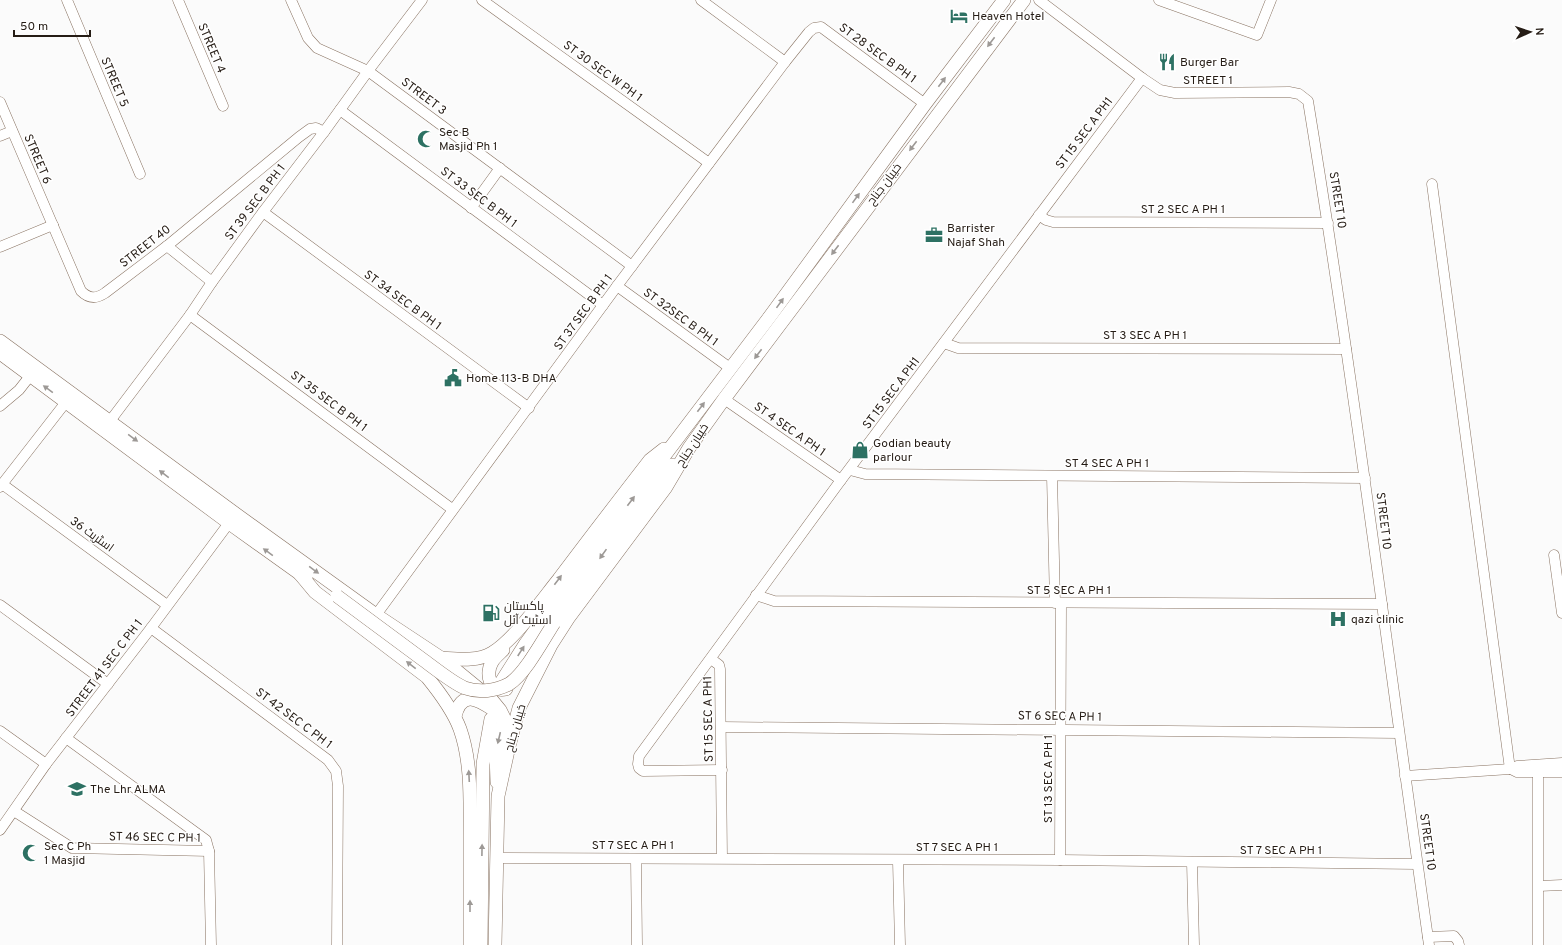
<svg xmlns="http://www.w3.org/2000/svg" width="1562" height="945" font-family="Overpass,Cairo,sans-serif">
	<rect width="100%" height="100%" fill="#fbfbfb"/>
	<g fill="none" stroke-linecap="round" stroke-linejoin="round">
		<g stroke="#897362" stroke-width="11">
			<g id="minor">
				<polyline points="67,0 140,174"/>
				<polyline points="178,0 223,106"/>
				<polyline points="291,0 308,38 317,48 368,71 632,266"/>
				<polyline points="482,0 709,163"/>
				<polyline points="701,0 785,62"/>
				<path d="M 1039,0 L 1142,78 L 1160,90 L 1175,93 L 1289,92 L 1299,94 L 1308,101 C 1354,382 1389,664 1429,945"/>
				<polyline points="1159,0 1257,35 1271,0"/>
				<path d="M 0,102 L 81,291 C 89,299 96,299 105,293 L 167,246 L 299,137 L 310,129 L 316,128 L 324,132"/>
				<polyline points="340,110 603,305"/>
				<polyline points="0,136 12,131"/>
				<polyline points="1432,184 1510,769"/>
				<polyline points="471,208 500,168"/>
				<polyline points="263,212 529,408"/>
				<polyline points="1039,215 1046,220 1053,222 1328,223"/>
				<polyline points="167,246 212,282"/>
				<polyline points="0,247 53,225"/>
				<polyline points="617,286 730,368"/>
				<polyline points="190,315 452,509"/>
				<polyline points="944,343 958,348 1346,349"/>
				<polyline points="724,399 841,480"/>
				<polyline points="0,406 19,390 30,376"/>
				<polyline points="110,421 190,315 212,282 263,212 324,132 368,71 422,0"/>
				<polyline points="850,470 865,474 1365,478"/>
				<polyline points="1052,476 1055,603"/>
				<polyline points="2,484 167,605"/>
				<polyline points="0,487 66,402"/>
				<polyline points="1554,555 1562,613"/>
				<polyline points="756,595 774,601 1382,604"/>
				<polyline points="0,605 108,684"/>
				<polyline points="376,615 617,286 785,62 809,32 814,28 821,27 925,104"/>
				<polyline points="151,628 328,760 336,771 338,786 337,945"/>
				<polyline points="711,659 719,665 720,669 722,858"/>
				<polyline points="721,727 1399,733"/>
				<polyline points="0,731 46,764"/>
				<polyline points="66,738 206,840 209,851 211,945"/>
				<polyline points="1511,769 1517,772 1562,772"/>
				<polyline points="722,770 643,771 639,768 638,764 639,756 841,480 1142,78"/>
				<polyline points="1538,772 1538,945"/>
				<polyline points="1405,776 1510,769 1517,766 1562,763"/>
				<polyline points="14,811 72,848 209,851"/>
				<polyline points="0,830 46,764 151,628 229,523"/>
				<polyline points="497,858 1060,860 1417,864"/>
				<polyline points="636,859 637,945"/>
				<polyline points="1060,860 1061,603"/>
				<polyline points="898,861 900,945"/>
				<polyline points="1192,862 1194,945"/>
				<polyline points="1539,886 1562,885"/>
				<polyline points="1428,937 1454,936 1458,941 1459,945"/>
			</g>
		</g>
		<g stroke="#897362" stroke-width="14">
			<g id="major">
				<polyline points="0,341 237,515 376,615 441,658 491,699 500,710 504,718 496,753 497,782"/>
				<polyline points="0,353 229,523 306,578"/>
				<path d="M 300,574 L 315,592 L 427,677 C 440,693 453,710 460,729 C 472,763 470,802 470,838 C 470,874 470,909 470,945"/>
				<polyline points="554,623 618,532 672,465"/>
				<path d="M 503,650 C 499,654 494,658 492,662 C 485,674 490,693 506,689"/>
				<path d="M 441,658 C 457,659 477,662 492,653 C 514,640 542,600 559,579 C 589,539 619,500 650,460 L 664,449"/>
				<polyline points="500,684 526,643 608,530 771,315 925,104 1004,0"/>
				<path d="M 455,716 C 462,690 477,699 494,710"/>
				<polyline points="481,945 483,764 491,719"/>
				<polyline points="495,945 498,796 509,746 519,708 551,645 569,617 666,487 689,448 724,399 1024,0"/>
			</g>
		</g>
		<use href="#minor" stroke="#fff" stroke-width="10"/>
		<use href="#major" stroke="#fff" stroke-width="13"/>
		<g stroke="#897362" stroke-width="14" stroke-linecap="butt">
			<path id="major-bridge" d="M 337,596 C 365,617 394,638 422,659 C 433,667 454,684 465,688 C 479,693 496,691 509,684 C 525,674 543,640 554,623"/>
		</g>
		<use href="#major-bridge" stroke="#fff" stroke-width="13"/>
	</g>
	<defs><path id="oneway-solid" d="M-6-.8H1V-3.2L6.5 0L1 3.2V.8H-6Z"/></defs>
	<g fill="#9d9996">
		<use href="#oneway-solid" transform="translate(991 42) rotate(127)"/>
		<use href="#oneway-solid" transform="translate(942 82) rotate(-53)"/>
		<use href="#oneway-solid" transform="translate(913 146) rotate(127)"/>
		<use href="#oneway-solid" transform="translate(856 198) rotate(-54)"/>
		<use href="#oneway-solid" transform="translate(835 250) rotate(127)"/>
		<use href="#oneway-solid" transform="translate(780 303) rotate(-54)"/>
		<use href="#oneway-solid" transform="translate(758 354) rotate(127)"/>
		<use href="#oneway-solid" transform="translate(48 389) rotate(-144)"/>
		<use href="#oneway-solid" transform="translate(701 407) rotate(-53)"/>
		<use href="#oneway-solid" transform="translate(133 438) rotate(36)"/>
		<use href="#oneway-solid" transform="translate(164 474) rotate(-143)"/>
		<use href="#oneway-solid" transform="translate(631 501) rotate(-53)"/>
		<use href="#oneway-solid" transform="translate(268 552) rotate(-144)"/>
		<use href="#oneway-solid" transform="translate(603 554) rotate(125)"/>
		<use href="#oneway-solid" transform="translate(314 570) rotate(36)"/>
		<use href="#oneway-solid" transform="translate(558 580) rotate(-53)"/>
		<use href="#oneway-solid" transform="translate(521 651) rotate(-57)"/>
		<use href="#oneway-solid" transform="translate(411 665) rotate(-142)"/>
		<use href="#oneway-solid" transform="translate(499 738) rotate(103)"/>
		<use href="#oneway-solid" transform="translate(469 776) rotate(-93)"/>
		<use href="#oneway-solid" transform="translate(482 850) rotate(-89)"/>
		<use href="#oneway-solid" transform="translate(470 906) rotate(-90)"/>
	</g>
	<defs>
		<g id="hotel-bare" transform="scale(1.38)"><path d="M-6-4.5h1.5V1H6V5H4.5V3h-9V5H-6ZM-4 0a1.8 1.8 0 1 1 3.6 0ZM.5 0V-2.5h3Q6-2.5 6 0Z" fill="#2d7163" stroke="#fff" stroke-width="2.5" paint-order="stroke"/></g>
		<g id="restaurant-bare" transform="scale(1.38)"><path d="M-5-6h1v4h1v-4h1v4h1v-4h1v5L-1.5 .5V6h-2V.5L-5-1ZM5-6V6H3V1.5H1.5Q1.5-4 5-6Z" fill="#2d7163" stroke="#fff" stroke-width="2.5" paint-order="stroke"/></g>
		<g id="mosque-bare" transform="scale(1.38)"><path d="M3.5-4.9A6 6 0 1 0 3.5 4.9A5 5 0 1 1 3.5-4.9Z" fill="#2d7163" stroke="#fff" stroke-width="2.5" paint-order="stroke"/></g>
		<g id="office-bare" transform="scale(1.38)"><path d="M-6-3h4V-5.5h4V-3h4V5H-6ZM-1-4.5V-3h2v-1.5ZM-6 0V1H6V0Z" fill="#2d7163" stroke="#fff" stroke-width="2.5" paint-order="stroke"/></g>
		<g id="civic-bare" transform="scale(1.38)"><path d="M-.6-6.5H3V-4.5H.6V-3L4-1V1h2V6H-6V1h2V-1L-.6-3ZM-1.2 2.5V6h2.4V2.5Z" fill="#2d7163" stroke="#fff" stroke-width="2.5" paint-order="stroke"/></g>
		<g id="shop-bare" transform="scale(1.38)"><path d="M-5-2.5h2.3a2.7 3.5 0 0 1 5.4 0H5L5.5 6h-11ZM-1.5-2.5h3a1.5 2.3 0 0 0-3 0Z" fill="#2d7163" stroke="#fff" stroke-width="2.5" paint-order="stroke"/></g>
		<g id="fuel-bare" transform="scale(1.38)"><path d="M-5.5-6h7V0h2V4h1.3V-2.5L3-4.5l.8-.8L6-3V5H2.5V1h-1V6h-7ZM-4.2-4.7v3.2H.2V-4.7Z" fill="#2d7163" stroke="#fff" stroke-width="2.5" paint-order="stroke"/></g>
		<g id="hospital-bare" transform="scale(1.38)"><path d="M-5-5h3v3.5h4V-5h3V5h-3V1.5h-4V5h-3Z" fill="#2d7163" stroke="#fff" stroke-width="2.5" paint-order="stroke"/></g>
		<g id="school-bare" transform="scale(1.38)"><path d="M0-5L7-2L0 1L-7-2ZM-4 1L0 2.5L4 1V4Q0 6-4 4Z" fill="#2d7163" stroke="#fff" stroke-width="2.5" paint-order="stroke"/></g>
	</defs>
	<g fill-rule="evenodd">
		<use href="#hotel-bare" x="959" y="16"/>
		<use href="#restaurant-bare" x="1167" y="62"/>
		<use href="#mosque-bare" x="426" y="139"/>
		<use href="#office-bare" x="934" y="235"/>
		<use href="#civic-bare" x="453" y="378"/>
		<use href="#shop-bare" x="860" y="450"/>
		<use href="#fuel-bare" x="491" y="613"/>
		<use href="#hospital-bare" x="1338" y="619"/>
		<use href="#school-bare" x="77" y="789"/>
		<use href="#mosque-bare" x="31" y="853"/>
	</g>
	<g text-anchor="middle" stroke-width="3" stroke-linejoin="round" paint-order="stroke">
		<g font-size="12" fill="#251c15" stroke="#fff" text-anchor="start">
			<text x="972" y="20">Heaven Hotel</text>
			<text x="1180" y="66">Burger Bar</text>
			<text x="439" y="136">Sec B<tspan x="439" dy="14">Masjid Ph 1</tspan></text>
			<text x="947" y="232">Barrister<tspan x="947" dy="14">Najaf Shah</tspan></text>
			<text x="466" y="382">Home 113-B DHA</text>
			<text x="873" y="447">Godian beauty<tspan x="873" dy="14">parlour</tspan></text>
			<text x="504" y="610">پاکستان<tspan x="504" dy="14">اسٹیٹ آئل</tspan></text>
			<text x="1351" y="623">qazi clinic</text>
			<text x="90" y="793">The Lhr ALMA</text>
			<text x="44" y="850">Sec C Ph<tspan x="44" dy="14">1 Masjid</tspan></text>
		</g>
		<g font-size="12" fill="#251c15" stroke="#fff">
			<text transform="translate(212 48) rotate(67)" y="4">STREET 4</text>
			<text transform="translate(878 53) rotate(36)" y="4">ST 28 SEC B PH 1</text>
			<text transform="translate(603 71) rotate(36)" y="4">ST 30 SEC W PH 1</text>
			<text x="1208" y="84">STREET 1</text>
			<text transform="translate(115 82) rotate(67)" y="4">STREET 5</text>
			<text transform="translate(424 96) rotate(37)" y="4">STREET 3</text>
			<text transform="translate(1084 133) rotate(-53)" y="4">ST 15 SEC A PH1</text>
			<text transform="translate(38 159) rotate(67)" y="4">STREET 6</text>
			<text transform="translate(884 184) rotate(-53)" y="4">خیبان جناح</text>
			<text transform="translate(479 197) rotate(37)" y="4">ST 33 SEC B PH 1</text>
			<text transform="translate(1338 200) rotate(81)" y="4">STREET 10</text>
			<text transform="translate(255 202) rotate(-53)" y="4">ST 39 SEC B PH 1</text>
			<text x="1183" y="213">ST 2 SEC A PH 1</text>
			<text transform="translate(145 246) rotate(-38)" y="4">STREET 40</text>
			<text transform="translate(403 300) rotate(36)" y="4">ST 34 SEC B PH 1</text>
			<text transform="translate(583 312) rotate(-54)" y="4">ST 37 SEC B PH 1</text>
			<text transform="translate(681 317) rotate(36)" y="4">ST 32SEC B PH 1</text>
			<text x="1145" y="339">ST 3 SEC A PH 1</text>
			<text transform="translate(891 393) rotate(-53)" y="4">ST 15 SEC A PH1</text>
			<text transform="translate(329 401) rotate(37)" y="4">ST 35 SEC B PH 1</text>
			<text transform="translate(790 429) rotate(35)" y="4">ST 4 SEC A PH 1</text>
			<text transform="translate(692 445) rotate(-57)" y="4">خیبان جناح</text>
			<text x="1107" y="467">ST 4 SEC A PH 1</text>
			<text transform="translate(1384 521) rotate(83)" y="4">STREET 10</text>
			<text transform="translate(92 534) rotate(36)" y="4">اسٹریٹ 36</text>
			<text x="1069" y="594">ST 5 SEC A PH 1</text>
			<text transform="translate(104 668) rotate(-53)" y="4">STREET 41 SEC C PH 1</text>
			<text transform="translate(1060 716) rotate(1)" y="4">ST 6 SEC A PH 1</text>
			<text transform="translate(294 718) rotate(37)" y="4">ST 42 SEC C PH 1</text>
			<text transform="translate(708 719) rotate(-91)" y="4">ST 15 SEC A PH1</text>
			<text transform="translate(515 728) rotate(-74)" y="4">خیبان جناح</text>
			<text transform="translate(1048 779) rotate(-90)" y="4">ST 13 SEC A PH 1</text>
			<text transform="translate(155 837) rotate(1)" y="4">ST 46 SEC C PH 1</text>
			<text transform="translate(1428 842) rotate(82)" y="4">STREET 10</text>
			<text x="633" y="849">ST 7 SEC A PH 1</text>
			<text x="957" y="851">ST 7 SEC A PH 1</text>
			<text x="1281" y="854">ST 7 SEC A PH 1</text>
		</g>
	</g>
	<g transform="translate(1530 32) rotate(87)" stroke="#ffffff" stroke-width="3" paint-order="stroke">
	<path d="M0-3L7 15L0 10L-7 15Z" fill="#251c15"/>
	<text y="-6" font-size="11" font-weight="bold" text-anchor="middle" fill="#251c15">N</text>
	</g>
	<path d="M14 30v6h76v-6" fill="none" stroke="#251c15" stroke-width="2"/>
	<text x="20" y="30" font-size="12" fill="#251c15" stroke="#ffffff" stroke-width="3" paint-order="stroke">50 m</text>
</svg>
